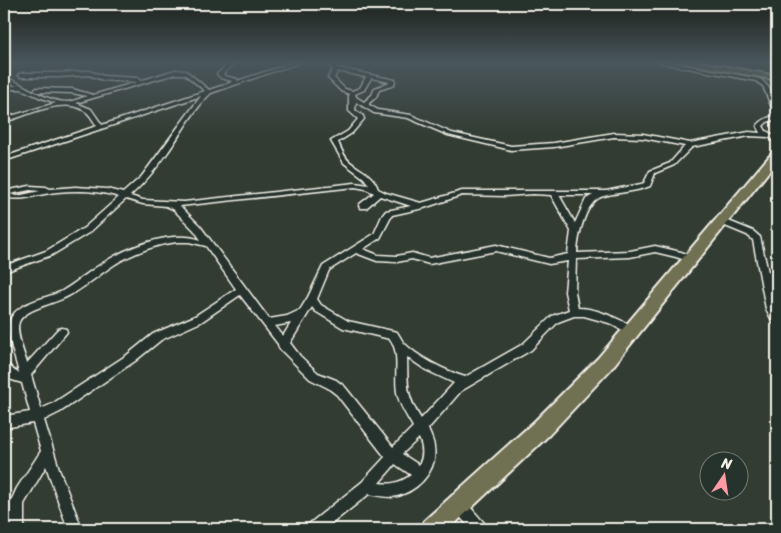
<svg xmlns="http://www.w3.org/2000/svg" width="781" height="533" font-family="Sriracha,sans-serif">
	<rect width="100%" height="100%" fill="#323c33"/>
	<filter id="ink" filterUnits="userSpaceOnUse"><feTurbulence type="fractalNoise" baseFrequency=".02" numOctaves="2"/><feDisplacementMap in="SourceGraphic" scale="10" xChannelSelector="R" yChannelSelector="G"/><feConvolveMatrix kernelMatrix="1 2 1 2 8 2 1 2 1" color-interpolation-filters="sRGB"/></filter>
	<g filter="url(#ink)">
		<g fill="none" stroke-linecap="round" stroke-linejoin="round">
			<g stroke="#f4f1e8" stroke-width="3">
				<g id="street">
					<path d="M 230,62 L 235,62 L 223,74 L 225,76 L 237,79 L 237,81 L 295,62 L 301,62 L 211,93 C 194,109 182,132 168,152 C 157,168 145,182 130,196 L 143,200 L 184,202 L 355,183 L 369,185 L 364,178 L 344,163 L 331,141 L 348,131 L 358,119 L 349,111 L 349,94 L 341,91 L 328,78 L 333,69 L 330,67 L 333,62 L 337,62 L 336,67 L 338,68 L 395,80 L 394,85 L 379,90 L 376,97 L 369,103 L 369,105 L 378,110 L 411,115 L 452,133 L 511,146 L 554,143 L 614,133 L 643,134 L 690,143 L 749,132 L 760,133 L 757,126 C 763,119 769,117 777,115 L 777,119 L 767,122 L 763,126 L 766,131 L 777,137 L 777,141 L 768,137 L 749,136 L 692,147 L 674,165 L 655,173 L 650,186 C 636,192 618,192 604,196 C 585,200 578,236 577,253 L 630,251 L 655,246 L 681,252 L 694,257 L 695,259 L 691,262 L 676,257 L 655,252 L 630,257 L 576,259 L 575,292 L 578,308 C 598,308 618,319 636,328 L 637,331 L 636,334 L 632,335 L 628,334 L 609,323 L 584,316 L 574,316 L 558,322 L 531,350 L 461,391 L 428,429 C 430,435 434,441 434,448 C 438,472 415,494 392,497 C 384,497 376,495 369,494 L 325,529 L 307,529 L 309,524 L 362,482 L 385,457 L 337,395 L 328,388 L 310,379 L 279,348 L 278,344 L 240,295 L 201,322 L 161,340 L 135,361 L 60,412 L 44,420 L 60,472 L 82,529 L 68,529 L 46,466 L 24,504 L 24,529 L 10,529 L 10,503 L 17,488 L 41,451 L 33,423 L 4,428 L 4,416 L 30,412 L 22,383 L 9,379 L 4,375 L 4,362 C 10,364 12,371 19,373 C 16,359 5,333 10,320 C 18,301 46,299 62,291 C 76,283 87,273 100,265 C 125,248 171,229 201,240 L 194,230 L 173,209 L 166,206 L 143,204 L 126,199 L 90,232 L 52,255 L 4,272 L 4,266 L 46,251 L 84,228 L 119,197 C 100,191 78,190 57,192 C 36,194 25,202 4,197 L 4,191 L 30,186 L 46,187 L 50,189 L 75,187 L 107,189 L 123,193 L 142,176 L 201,96 L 4,161 L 4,157 L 97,126 C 93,121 91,115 85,111 C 63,96 27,116 4,122 L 4,118 L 56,103 L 39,97 L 21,89 L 4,89 L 4,85 L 17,86 L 7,81 L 12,80 C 29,88 49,102 68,102 C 74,101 81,98 87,96 L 72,93 L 37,92 L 34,90 L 37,88 L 72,89 L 93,95 L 137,82 L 103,80 L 89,75 L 59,77 L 21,77 L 18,75 L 21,73 L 59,73 L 89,71 L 104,76 L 138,78 L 140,81 L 175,70 L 186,71 L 209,90 L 230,83 L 232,81 L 221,78 L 217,74 ZM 338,71 L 366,77 L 360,88 L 352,91 L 345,89 L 334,78 ZM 175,74 L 185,74 L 205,91 L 102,125 L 91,109 L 76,103 ZM 371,78 L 390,82 L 375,88 L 372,95 L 364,102 L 356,97 L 355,94 L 364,90 ZM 356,102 L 374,113 L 408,118 L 448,135 L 511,150 L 554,147 L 614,137 L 643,138 L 685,146 L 670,163 L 650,171 L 644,183 L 641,184 L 606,191 L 462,191 L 421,203 L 386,193 L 378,189 C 373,174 361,171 350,162 C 344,157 341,149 338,142 L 352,133 L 364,119 L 363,116 L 355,110 ZM 355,187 L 366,189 L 374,193 L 360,204 L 359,206 L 360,208 L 366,208 L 380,196 L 411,206 L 386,211 L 382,216 L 374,234 L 323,266 L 308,297 L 300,310 L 287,316 L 269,319 L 200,226 L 180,206 ZM 30,190 L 40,191 L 17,196 L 10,194 ZM 533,194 L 551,195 L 571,231 L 568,254 L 549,258 L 496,245 L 429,258 L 412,253 L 397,256 L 378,255 L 363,249 L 380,238 L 392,215 L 424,208 L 462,195 L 505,196 ZM 559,195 L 593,195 L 586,199 L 575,223 ZM 177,242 L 189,242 L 206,246 L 236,289 L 195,316 L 153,334 L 127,355 L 52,404 L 41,409 L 31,375 L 67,332 L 66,329 L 62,328 L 58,329 L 27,363 C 24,353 15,332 19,322 C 24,310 51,304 62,299 C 86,289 103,269 126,258 C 142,250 160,244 177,242 ZM 496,251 L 549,264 L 568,261 L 565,292 L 569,310 L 552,316 L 523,344 L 465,377 C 446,371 417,357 403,342 C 401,339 399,335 397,332 L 348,321 L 321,305 L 317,299 L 329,270 L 356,253 L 377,261 L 397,262 L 412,259 L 429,264 ZM 312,307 L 315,311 L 343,328 L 390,339 C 401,354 394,374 397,392 C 399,405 407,416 413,427 L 393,447 L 345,387 L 336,380 L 318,373 L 300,356 L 290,343 ZM 291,323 L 283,336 L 275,326 ZM 407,357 L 426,370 L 454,383 L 421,419 C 405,393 408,385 407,357 ZM 419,438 C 423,447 424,456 419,465 L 402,454 ZM 395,464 L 411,475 C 401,482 392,485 379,483 L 392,468 Z"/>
					<path d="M 659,62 L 668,62 L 760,79 C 771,87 777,101 777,115 L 774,113 L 763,86 L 756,81 L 661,63 Z"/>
					<polygon points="721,218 753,231 760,237 768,272 777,276 777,283 770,280 777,312 777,325 774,324 766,309 753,240 747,235 718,223 717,221 718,219"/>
					<polygon points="459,498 464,500 485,524 487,529 471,529 454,510 452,505 454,500"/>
				</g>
			</g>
			<g stroke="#f4f1e8" stroke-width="4">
				<polygon id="primary" points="685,62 701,62 777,76 777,80 689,64"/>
			</g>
			<g stroke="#f4f1e8" stroke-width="4">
				<polygon id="highway" points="777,151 777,161 610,370 549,435 449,529 420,529 424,521 535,421 598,358 773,152"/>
			</g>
			<use href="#street" fill="#26332d" fill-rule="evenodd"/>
			<use href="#primary" fill="#706f52" fill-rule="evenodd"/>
			<use href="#highway" fill="#706f52" fill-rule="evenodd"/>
		</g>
	</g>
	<linearGradient id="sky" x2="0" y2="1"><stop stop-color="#1c211c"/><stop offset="0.46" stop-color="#49565b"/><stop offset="1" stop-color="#49565b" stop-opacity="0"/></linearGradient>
	<rect width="781" height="136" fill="url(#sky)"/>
	<rect width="781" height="533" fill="none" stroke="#26332d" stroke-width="20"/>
	<rect x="10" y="10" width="761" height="513" fill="none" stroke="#f4f1e8" stroke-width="2" filter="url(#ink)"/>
	<g transform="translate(724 476) rotate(13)"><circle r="24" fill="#26332d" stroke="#787f78"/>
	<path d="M0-4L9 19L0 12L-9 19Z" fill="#ff9aa2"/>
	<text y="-8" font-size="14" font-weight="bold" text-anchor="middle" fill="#f4f1e8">N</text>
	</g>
</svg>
